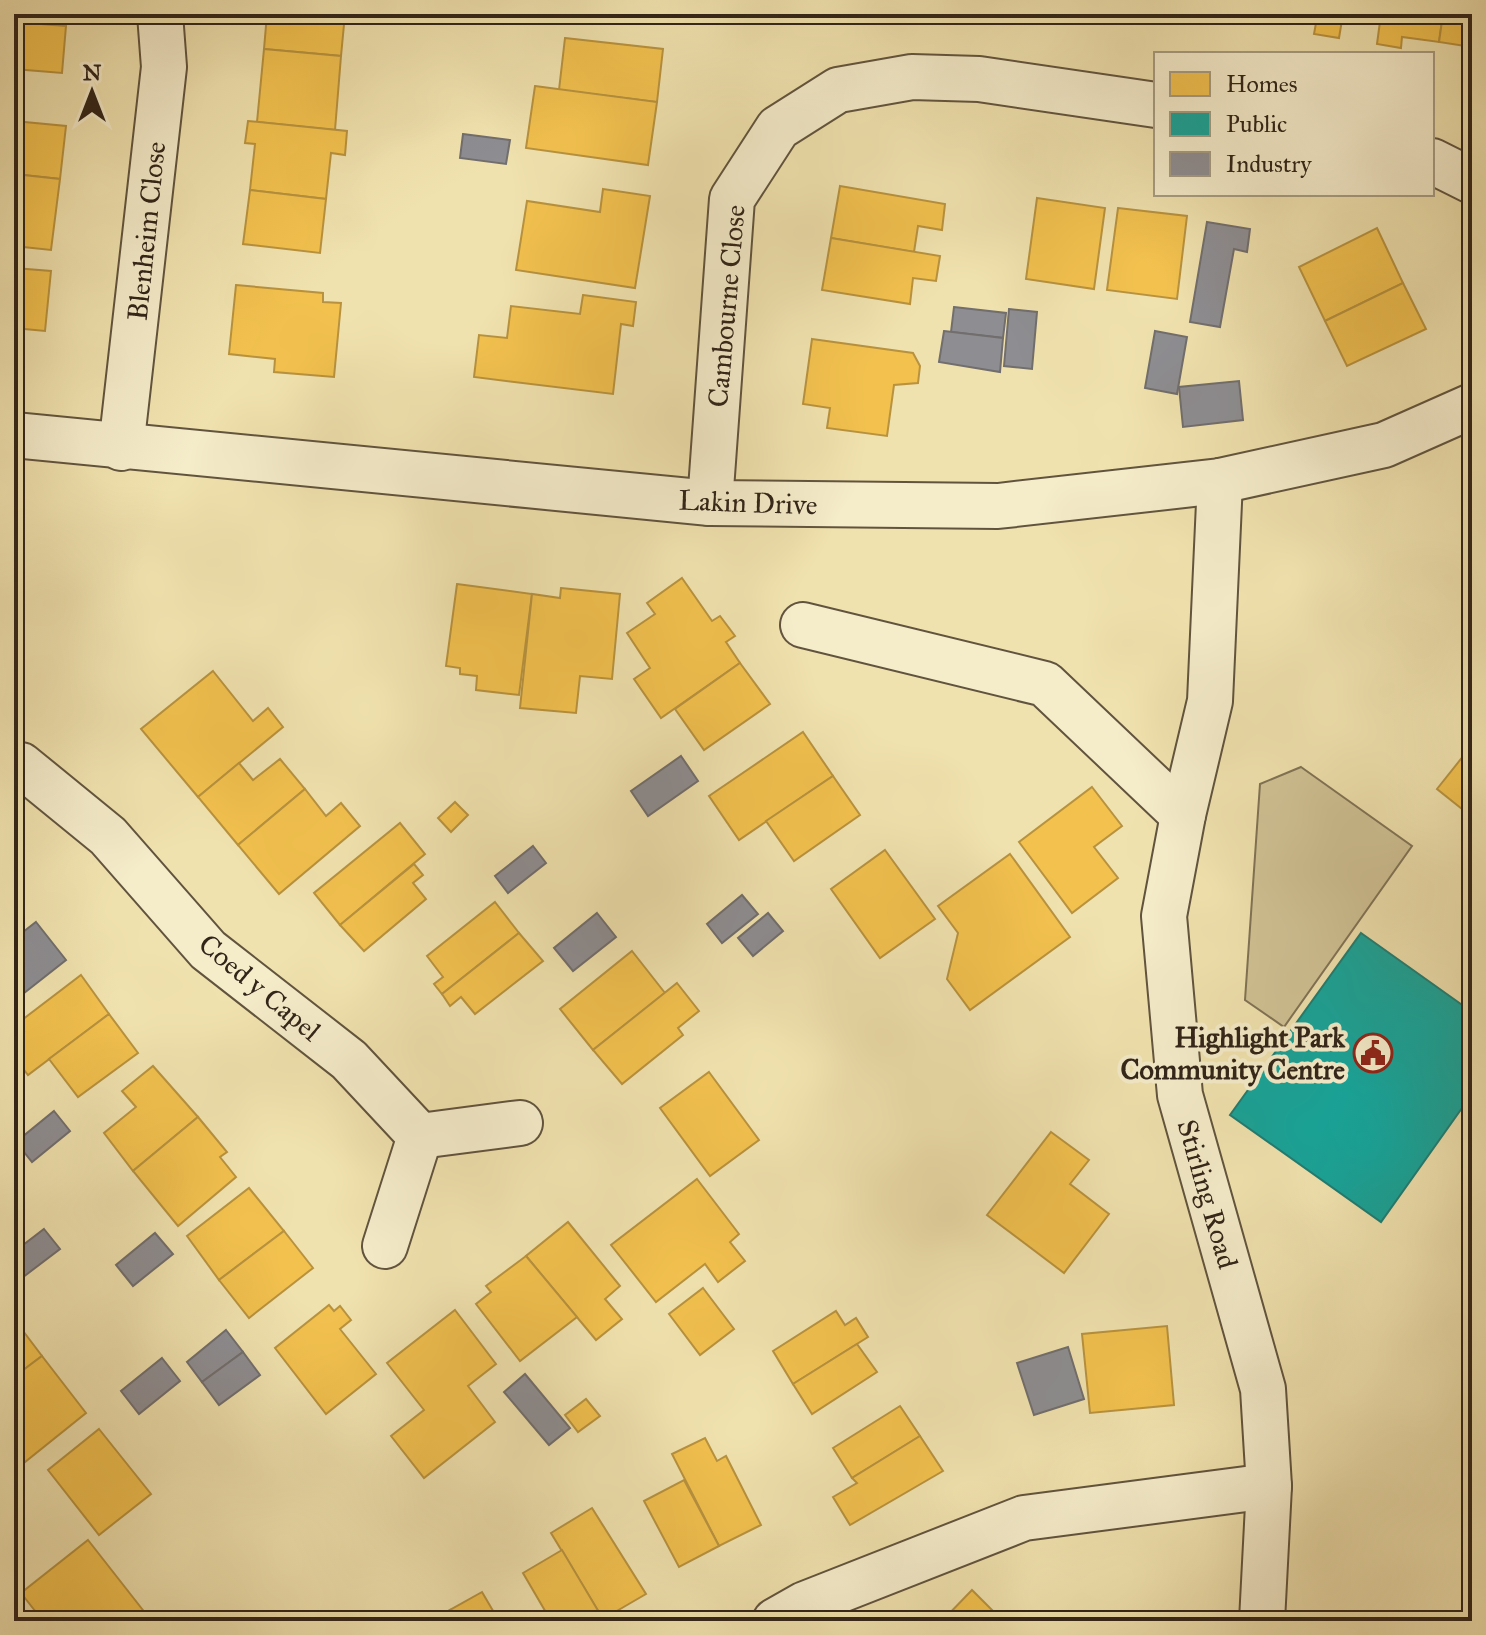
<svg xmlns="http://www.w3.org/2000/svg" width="1486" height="1635" font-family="'IM FELL Great Primer',serif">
	<rect width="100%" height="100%" fill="#f0e2ae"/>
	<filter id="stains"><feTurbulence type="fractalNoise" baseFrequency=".0025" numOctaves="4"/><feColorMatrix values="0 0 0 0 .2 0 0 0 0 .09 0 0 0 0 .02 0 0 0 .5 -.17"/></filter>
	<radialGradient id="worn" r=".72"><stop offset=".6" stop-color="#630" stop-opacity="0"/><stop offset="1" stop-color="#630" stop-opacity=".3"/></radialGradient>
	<polygon fill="#d0c294" stroke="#807356" stroke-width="2" points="1301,767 1412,846 1284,1027 1245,1000 1260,784"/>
	<g fill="#f2c14e" stroke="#b8923e" stroke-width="2">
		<polygon points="14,14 67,14 66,26 14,22"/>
		<polygon points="267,14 345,14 341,56 264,49"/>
		<polygon points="1251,14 1282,14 1282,18"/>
		<polygon points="1282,14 1343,14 1339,38 1314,34 1316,23 1282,18"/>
		<polygon points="1381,14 1443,14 1439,42 1402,37 1401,48 1377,44"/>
		<polygon points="1443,14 1472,14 1472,47 1439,42"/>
		<polygon points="14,22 66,26 62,73 14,69"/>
		<polygon points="565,38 663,49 657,102 559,90"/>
		<polygon points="264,49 341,56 335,130 257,122"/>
		<polygon points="535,86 657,102 648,165 526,148"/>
		<polygon points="14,121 66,126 60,179 14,174"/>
		<polygon points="248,121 347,131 345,155 331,153 326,199 250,190 255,144 245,143"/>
		<polygon points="14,174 60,179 51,250 14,246"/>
		<polygon points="840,186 945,204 942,230 918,226 914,252 831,238"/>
		<polygon points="603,189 650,196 635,288 516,270 527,201 600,212"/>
		<polygon points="250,190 326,199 320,253 243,244"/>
		<polygon points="1037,198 1105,208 1094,289 1026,279"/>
		<polygon points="1118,208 1187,216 1177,299 1107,290"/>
		<polygon points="1377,228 1403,283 1325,321 1299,267"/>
		<polygon points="831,238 940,256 936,281 913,278 910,304 822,290"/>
		<polygon points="14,268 51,271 45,331 14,328"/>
		<polygon points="1403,283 1426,329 1347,366 1325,321"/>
		<polygon points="236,285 323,293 323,302 341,303 334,377 274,372 275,359 229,354"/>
		<polygon points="583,295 636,302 633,326 621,324 613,394 474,377 479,335 507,338 511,306 580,314"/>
		<polygon points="812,339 913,353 920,366 918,383 894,385 887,436 827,428 830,408 803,404"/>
		<polygon points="14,527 19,527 14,589"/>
		<polygon points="682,578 712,621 720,616 735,636 726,642 740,663 661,718 634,679 650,668 627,633 655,614 647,603"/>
		<polygon points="457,584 532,594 519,695 476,690 477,676 460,674 460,668 446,666"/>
		<polygon points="561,588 620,594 612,679 580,676 576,713 520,708 532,594 560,598"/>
		<polygon points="740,663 770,704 704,750 675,709"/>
		<polygon points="213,671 253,721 268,708 283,727 198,797 141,729"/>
		<polygon points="803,732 833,776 739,840 709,796"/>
		<polygon points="1472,745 1472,817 1437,789"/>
		<polygon points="280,759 305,789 238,845 198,797 239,763 253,780"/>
		<polygon points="833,776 860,815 794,861 766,821"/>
		<polygon points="1092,787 1122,826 1094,847 1118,878 1072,913 1019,842"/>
		<polygon points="305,789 326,816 341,803 360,826 279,894 238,845"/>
		<polygon points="455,802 468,815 451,832 438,818"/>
		<polygon points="400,823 425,854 340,925 314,893"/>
		<polygon points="885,850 935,919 880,958 831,889"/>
		<polygon points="1010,854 1070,937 970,1010 947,979 958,933 938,906"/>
		<polygon points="414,864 423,875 413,883 426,899 364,951 340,925"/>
		<polygon points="495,902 519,933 442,994 434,984 443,977 427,956"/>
		<polygon points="519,933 543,961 475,1014 461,997 450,1006 442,994"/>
		<polygon points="632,951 665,993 593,1050 560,1009"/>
		<polygon points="81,975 109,1014 28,1075 14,1057 14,1038 24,1031 18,1023"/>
		<polygon points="677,983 699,1011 678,1028 683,1035 622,1084 593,1050"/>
		<polygon points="109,1014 138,1053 78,1097 49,1059"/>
		<polygon points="153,1066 198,1117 133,1171 104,1133 136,1107 122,1091"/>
		<polygon points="709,1072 759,1140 710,1176 660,1108"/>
		<polygon points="198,1117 227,1152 220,1157 236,1177 178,1226 133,1171"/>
		<polygon points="1051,1132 1089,1160 1070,1184 1109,1214 1064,1273 987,1215"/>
		<polygon points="697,1179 739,1234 730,1242 745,1261 718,1282 705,1264 656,1302 611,1245"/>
		<polygon points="14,1180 23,1189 14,1197"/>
		<polygon points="249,1188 284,1231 219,1280 187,1236"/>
		<polygon points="568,1222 620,1286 605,1299 622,1319 596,1340 526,1256"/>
		<polygon points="284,1231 313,1268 249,1318 219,1280"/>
		<polygon points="526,1256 577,1317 520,1361 476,1304 491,1292 486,1286"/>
		<polygon points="703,1288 734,1329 700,1355 669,1314"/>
		<polygon points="329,1305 334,1311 340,1306 351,1320 340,1329 376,1374 326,1414 275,1348"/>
		<polygon points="455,1310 496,1364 468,1386 495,1422 424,1478 391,1436 424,1410 387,1363"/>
		<polygon points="836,1311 845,1325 856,1318 868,1337 793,1384 773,1351"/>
		<polygon points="14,1319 42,1356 14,1377"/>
		<polygon points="1167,1326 1174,1405 1090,1413 1082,1334"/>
		<polygon points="857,1344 877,1372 812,1414 793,1384"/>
		<polygon points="42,1356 86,1413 25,1462 14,1448 14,1377"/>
		<polygon points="586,1399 600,1416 578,1432 565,1415"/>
		<polygon points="900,1406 920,1436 852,1478 833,1448"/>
		<polygon points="99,1429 151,1494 99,1535 48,1470"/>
		<polygon points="920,1436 943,1471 850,1525 833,1497 857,1483 852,1478"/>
		<polygon points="705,1438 717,1461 726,1456 761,1525 719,1546 672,1454"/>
		<polygon points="684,1480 719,1546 679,1567 644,1501"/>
		<polygon points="592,1508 646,1594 603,1619 551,1533"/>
		<polygon points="88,1540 146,1614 137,1621 105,1621 98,1613 88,1621 43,1621 21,1593"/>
		<polygon points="562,1550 603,1619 599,1621 551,1621 523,1573"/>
		<polygon points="972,1590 1003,1621 942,1621"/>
		<polygon points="482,1592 499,1621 456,1621 450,1610"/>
		<polygon points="450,1610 456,1621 431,1621"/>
	</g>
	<polygon fill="#17a398" stroke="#1f7d72" stroke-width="2" points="1361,933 1472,1012 1472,1094 1381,1222 1230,1115"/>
	<g fill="#8d8d92" stroke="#716e6d" stroke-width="2">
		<polygon points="463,134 510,140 506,164 460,158"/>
		<polygon points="1207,222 1250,229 1247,252 1234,249 1220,327 1190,322"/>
		<polygon points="954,307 1006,313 1003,338 951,332"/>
		<polygon points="1009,309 1037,312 1032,369 1004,366"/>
		<polygon points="944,331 1003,338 1000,372 939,362"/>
		<polygon points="1155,331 1187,337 1177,394 1145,388"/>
		<polygon points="1239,381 1243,420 1183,427 1179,387"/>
		<polygon points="681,756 698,781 648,816 631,791"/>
		<polygon points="533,846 546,863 508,893 495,876"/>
		<polygon points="742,895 758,914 722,943 707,924"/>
		<polygon points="597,913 616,937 573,971 554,948"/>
		<polygon points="768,913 783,931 753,956 738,938"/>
		<polygon points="36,922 66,960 14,1001 14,939"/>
		<polygon points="54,1111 70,1131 32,1162 16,1142"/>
		<polygon points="44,1229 60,1249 14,1284 14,1252"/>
		<polygon points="155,1233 173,1254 133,1286 116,1265"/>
		<polygon points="226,1330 243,1352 202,1382 187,1362"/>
		<polygon points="1068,1347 1084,1399 1034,1415 1017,1363"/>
		<polygon points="243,1352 260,1375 219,1405 202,1382"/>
		<polygon points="162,1358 180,1381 139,1414 121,1391"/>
		<polygon points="525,1374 570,1428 549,1445 504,1392"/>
	</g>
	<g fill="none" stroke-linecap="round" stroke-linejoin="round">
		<g stroke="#61543e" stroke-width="48">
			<g id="minor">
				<polyline points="1432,161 1472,181"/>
				<polyline points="14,435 710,503 998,506 1220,481 1384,445 1472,406"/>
				<polyline points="121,448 164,67 160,14"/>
				<polyline points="1220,481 1210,701 1183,815 1164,916 1180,1095 1263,1389 1269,1486 1262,1621"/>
				<polyline points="710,503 732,199 778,128 838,90 912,77 979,79 1156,105"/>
				<polyline points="803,625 1045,684 1183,815"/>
				<polyline points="14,764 21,765 108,836 208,950 349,1060 420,1136 385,1246"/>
				<polyline points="420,1136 520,1123"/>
				<polyline points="775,1621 805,1604 1024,1518 1269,1486"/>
			</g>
		</g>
		<use href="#minor" stroke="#f5ecca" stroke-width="44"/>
	</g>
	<defs>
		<g id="civic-ring" transform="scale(2)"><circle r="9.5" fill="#f5ecca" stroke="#8f2418" stroke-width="1.5"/><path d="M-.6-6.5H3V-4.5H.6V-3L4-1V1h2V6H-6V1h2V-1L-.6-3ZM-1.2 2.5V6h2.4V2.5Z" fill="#8f2418"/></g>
	</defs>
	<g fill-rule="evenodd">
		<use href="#civic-ring" x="1373" y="1053"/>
	</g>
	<g text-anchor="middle" stroke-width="8" stroke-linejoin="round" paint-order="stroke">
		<g font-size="28" fill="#312418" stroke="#f5ecca">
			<text transform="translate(146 231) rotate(-84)" y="10">Blenheim Close</text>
			<text transform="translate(726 306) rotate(-85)" y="10">Cambourne Close</text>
			<text transform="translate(748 502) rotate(2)" y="10">Lakin Drive</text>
			<text transform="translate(260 987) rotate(40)" y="10">Coed y Capel</text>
			<text transform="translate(1208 1194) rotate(74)" y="10">Stirling Road</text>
		</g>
		<g font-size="28" font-weight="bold" fill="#312418" stroke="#f5ecca" text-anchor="end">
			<text x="1345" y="1047">Highlight Park<tspan x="1345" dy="32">Community Centre</tspan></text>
		</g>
	</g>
	<rect width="1486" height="1635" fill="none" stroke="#f0e2ae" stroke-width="48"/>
	<rect x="16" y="16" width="1454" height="1603" fill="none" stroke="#312418" stroke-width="4"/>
	<rect x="24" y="24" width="1438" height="1587" fill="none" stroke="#312418" stroke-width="2"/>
	<rect x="1154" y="52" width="280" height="144" fill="#f5ecca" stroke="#a79c83" stroke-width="2"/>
	<rect x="1170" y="72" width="40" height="24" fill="#f2c14e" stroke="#a79c83" stroke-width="2"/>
	<text x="1226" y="92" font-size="24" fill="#312418">Homes</text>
	<rect x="1170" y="112" width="40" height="24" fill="#17a398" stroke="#a79c83" stroke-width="2"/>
	<text x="1226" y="132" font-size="24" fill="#312418">Public</text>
	<rect x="1170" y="152" width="40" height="24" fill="#8d8d92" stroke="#a79c83" stroke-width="2"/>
	<text x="1226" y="172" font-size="24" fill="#312418">Industry</text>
	<g transform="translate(92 92)" stroke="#f5ecca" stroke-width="6" paint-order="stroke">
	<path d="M0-6L14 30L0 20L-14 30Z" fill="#312418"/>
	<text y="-12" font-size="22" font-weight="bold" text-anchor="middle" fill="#312418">N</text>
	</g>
	<rect width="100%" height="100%" filter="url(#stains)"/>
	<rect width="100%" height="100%" fill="url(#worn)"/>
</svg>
